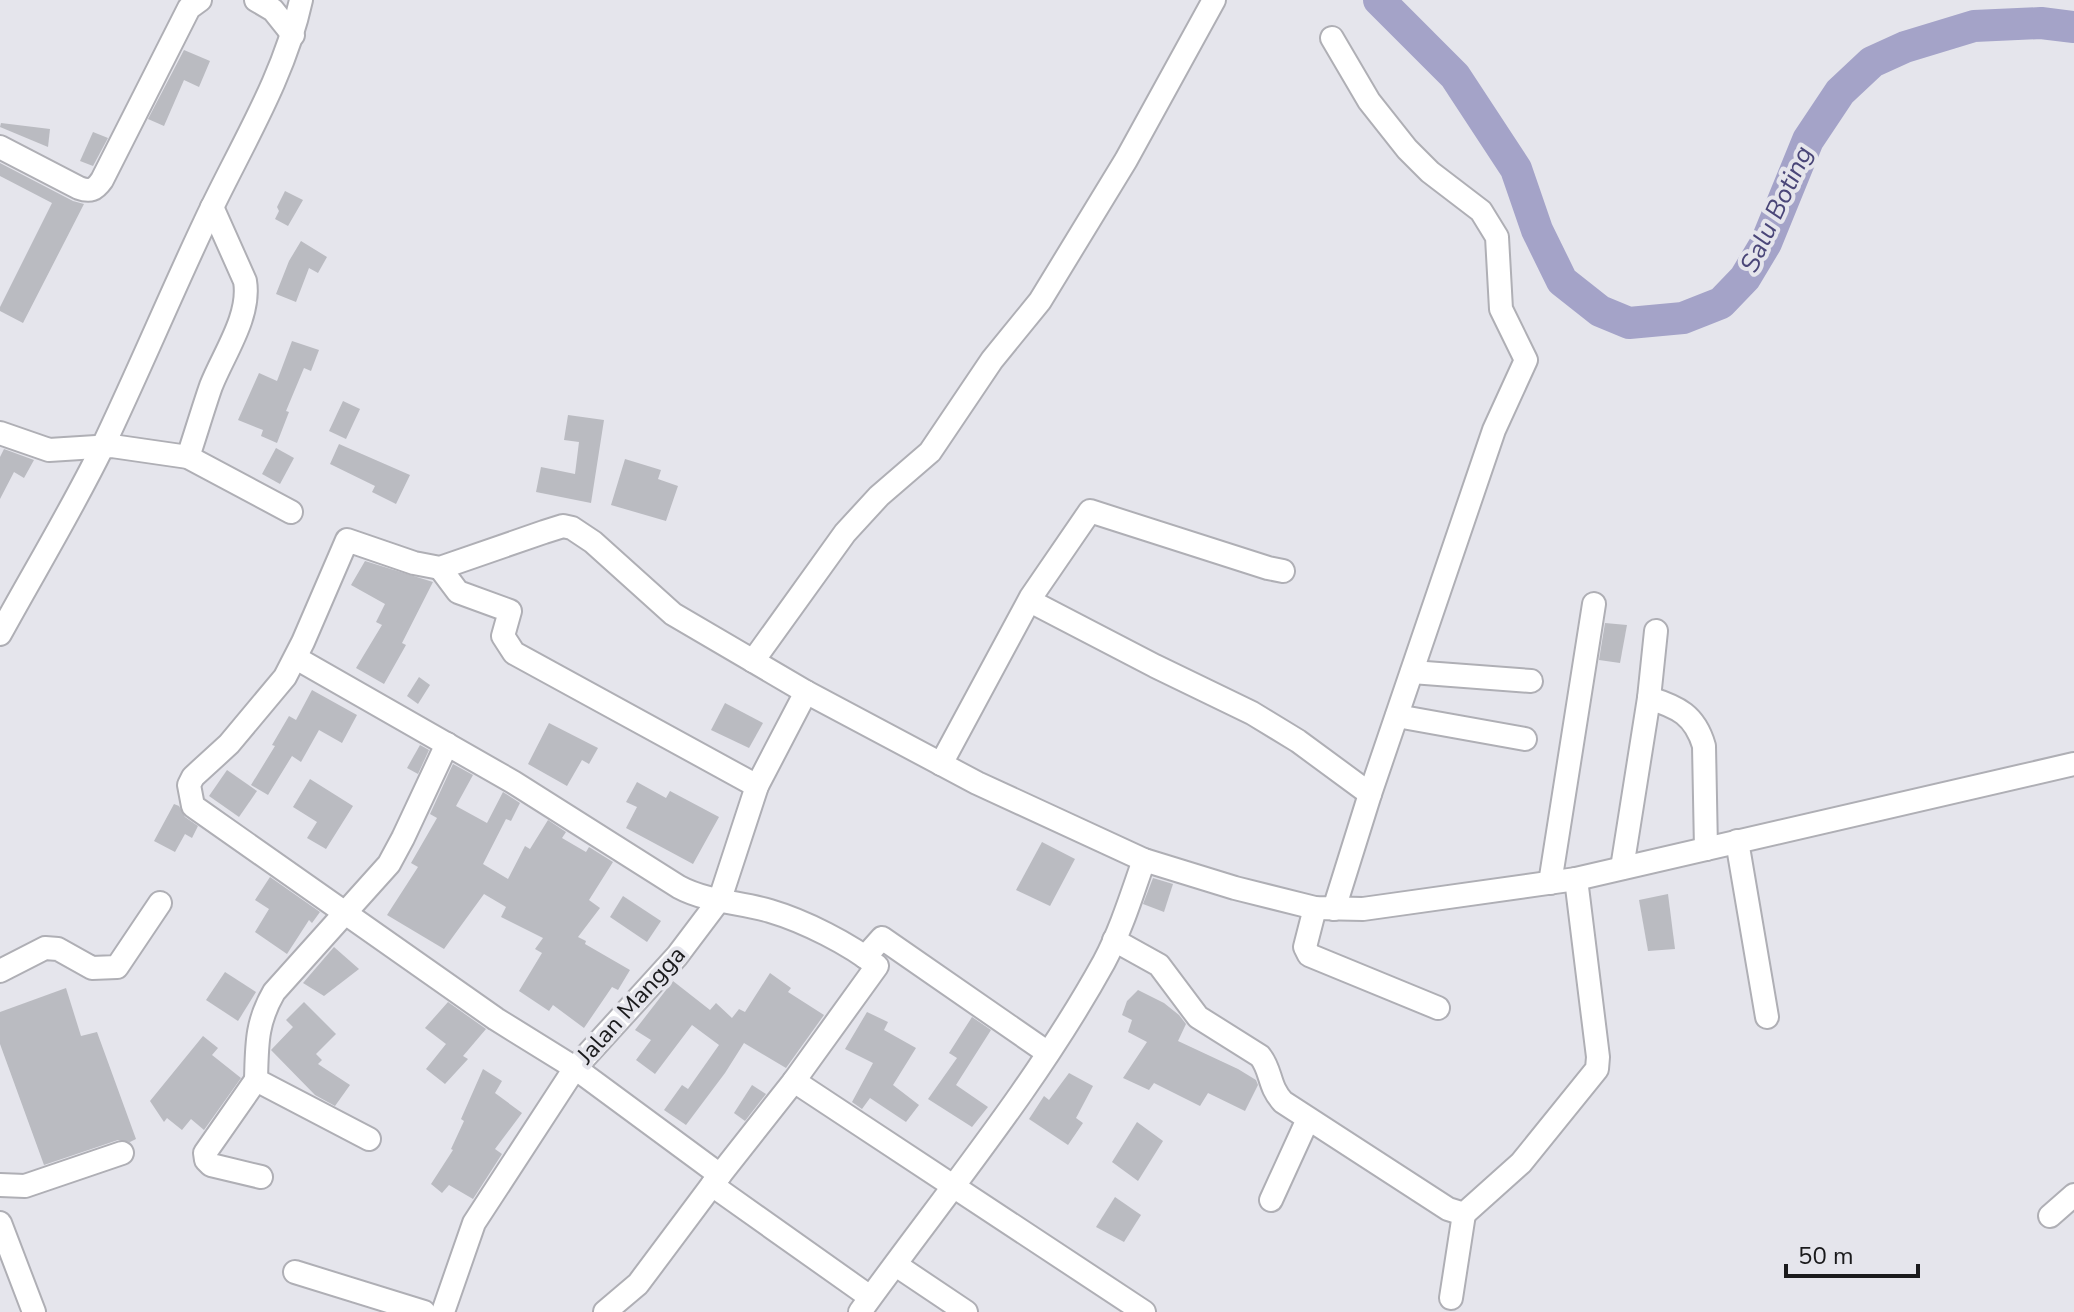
<svg xmlns="http://www.w3.org/2000/svg" width="2074" height="1312" font-family="'Nunito Sans',sans-serif">
	<rect width="100%" height="100%" fill="#e5e5ec"/>
	<g fill="none" stroke-linecap="round" stroke-linejoin="round">
		<polyline stroke="#a4a3c8" stroke-width="32" points="1379,0 1455,76 1516,169 1537,230 1562,281 1600,311 1629,323 1683,318 1721,303 1745,278 1766,243 1808,140 1840,92 1872,62 1905,47 1974,26 2041,23 2074,27"/>
	</g>
	<g fill="#babbc1">
		<polygon points="184,50 210,61 199,87 184,80 164,126 148,119"/>
		<polygon points="1,123 50,129 48,147 0,127"/>
		<polygon points="93,132 108,138 93,166 80,161"/>
		<polygon points="0,163 73,201 84,204 23,323 0,311 0,307 52,203 0,176"/>
		<polygon points="285,191 303,200 288,226 275,219 279,211 277,207"/>
		<polygon points="301,241 327,257 318,273 309,268 296,302 276,294 289,261"/>
		<polygon points="292,341 319,350 311,371 304,368 286,411 289,412 277,443 261,436 263,430 238,420 259,373 277,381"/>
		<polygon points="343,401 360,409 346,439 329,431"/>
		<polygon points="568,415 604,420 591,503 536,492 541,467 575,474 579,442 564,440"/>
		<polygon points="339,444 410,475 396,504 372,492 375,486 330,464"/>
		<polygon points="276,448 294,458 280,484 262,474"/>
		<polygon points="4,449 34,460 24,478 14,472 0,499 0,457"/>
		<polygon points="625,459 661,470 658,479 678,486 666,521 611,505"/>
		<polygon points="365,561 433,582 402,643 406,645 384,684 356,668 382,625 376,622 385,604 351,585"/>
		<polygon points="1605,623 1627,625 1620,663 1599,660"/>
		<polygon points="419,677 430,685 418,704 407,696"/>
		<polygon points="312,690 357,715 342,743 319,730 301,762 292,756 268,795 251,785 275,746 272,745 289,716 296,720"/>
		<polygon points="725,703 763,723 749,748 711,730"/>
		<polygon points="549,723 598,748 589,764 582,760 567,786 528,764"/>
		<polygon points="420,745 429,750 418,774 407,768"/>
		<polygon points="453,764 473,775 456,806 487,823 503,792 520,803 511,821 506,819 483,864 508,879 525,846 530,849 548,820 566,832 562,838 586,852 589,847 613,862 589,900 600,908 578,937 586,941 585,944 630,970 618,990 612,987 584,1028 553,1005 549,1011 519,991 542,953 535,949 543,938 501,917 506,907 484,894 444,949 387,915 418,867 411,863 437,818 430,814"/>
		<polygon points="227,770 257,791 239,817 209,796"/>
		<polygon points="310,779 353,806 326,849 307,838 317,822 293,807"/>
		<polygon points="637,782 666,798 670,791 719,817 693,864 626,828 637,807 626,802"/>
		<polygon points="174,804 179,806 185,817 198,826 192,838 185,834 175,852 154,841"/>
		<polygon points="1042,842 1075,859 1050,906 1016,890"/>
		<polygon points="270,877 320,912 312,923 309,920 287,954 255,932 269,909 255,900"/>
		<polygon points="1153,878 1173,884 1164,912 1143,904"/>
		<polygon points="1668,894 1675,949 1648,951 1639,900"/>
		<polygon points="623,896 661,921 647,942 610,917"/>
		<polygon points="334,947 359,969 324,996 303,983"/>
		<polygon points="225,972 256,992 238,1021 206,1000"/>
		<polygon points="770,973 791,988 788,992 824,1015 786,1068 744,1043 725,1073 686,1125 664,1110 682,1085 688,1089 719,1045 692,1025 655,1074 636,1060 651,1040 635,1030 673,981 710,1010 716,1003 732,1018 739,1009 745,1012"/>
		<polygon points="66,988 81,1036 97,1032 136,1139 130,1142 118,1140 44,1165 0,1044 0,1012"/>
		<polygon points="1138,990 1164,1003 1179,1015 1186,1024 1178,1041 1238,1069 1256,1080 1258,1085 1245,1111 1208,1093 1200,1106 1154,1083 1149,1090 1123,1078 1147,1042 1128,1032 1132,1020 1122,1015 1127,1001"/>
		<polygon points="304,1002 336,1034 316,1054 322,1060 318,1064 350,1085 335,1106 315,1095 271,1050 293,1027 286,1020"/>
		<polygon points="448,1002 486,1029 463,1056 468,1059 445,1084 426,1069 446,1044 425,1028"/>
		<polygon points="867,1012 888,1022 884,1030 916,1048 893,1085 919,1105 906,1122 870,1098 862,1109 852,1102 873,1063 845,1049"/>
		<polygon points="972,1017 991,1030 956,1085 988,1107 972,1127 928,1099 957,1058 949,1053"/>
		<polygon points="203,1036 218,1048 212,1055 241,1078 204,1130 191,1119 182,1130 167,1118 164,1122 150,1101"/>
		<polygon points="483,1069 502,1081 495,1093 522,1113 495,1149 502,1154 473,1199 449,1185 442,1193 431,1184 453,1150 451,1149 464,1121 461,1119"/>
		<polygon points="1069,1073 1093,1086 1076,1118 1083,1123 1068,1145 1029,1119 1044,1096 1049,1100"/>
		<polygon points="752,1085 766,1094 745,1121 734,1113"/>
		<polygon points="1137,1122 1163,1141 1138,1181 1112,1162"/>
		<polygon points="1115,1197 1141,1215 1124,1242 1096,1227"/>
	</g>
	<g fill="none" stroke-linecap="round" stroke-linejoin="round">
		<g stroke="#afafb5" stroke-width="26">
			<g id="minor">
				<polyline points="256,0 273,10 293,35"/>
				<polyline points="1332,38 1369,101 1407,149 1430,172 1481,211 1497,237 1501,309 1526,360 1494,430 1370,794 1334,909"/>
				<path d="M 0,147 L 79,188 C 90,192 95,190 102,180 L 189,8 L 200,0"/>
				<polyline points="0,433 49,450 112,446 188,457 291,512"/>
				<path d="M 188,457 C 196,433 203,409 211,386 C 223,355 251,316 245,281 L 212,207"/>
				<polyline points="440,568 458,592 510,611 503,636 514,653 757,786"/>
				<polyline points="1030,601 1155,666 1252,713 1298,741 1370,794"/>
				<path d="M 0,634 C 34,572 71,511 102,448 C 138,373 170,296 205,222 C 239,149 284,79 301,0"/>
				<path d="M 296,658 L 513,782 L 679,887 C 707,902 740,902 770,911 C 804,921 850,944 877,966 L 794,1081 L 712,1185 L 870,1297"/>
				<polyline points="753,661 845,533 879,496 930,452 992,360 1040,301 1126,160 1214,0"/>
				<polyline points="1412,672 1531,681"/>
				<polyline points="1649,698 1656,631"/>
				<polyline points="1397,716 1525,739"/>
				<polyline points="941,764 1031,597 1090,511 1268,568 1283,571"/>
				<polyline points="1737,841 1767,1017"/>
				<path d="M 1622,868 L 1649,698 C 1678,707 1695,715 1704,746 L 1706,849"/>
				<polyline points="1550,883 1594,604"/>
				<polyline points="1315,908 1305,947 1309,955 1438,1008"/>
				<path d="M 1114,940 L 1159,965 L 1198,1017 L 1260,1056 C 1272,1071 1268,1086 1283,1102 L 1448,1209 L 1464,1214 L 1521,1163 L 1597,1069 L 1598,1057 L 1576,879"/>
				<polyline points="865,957 882,938 1048,1053"/>
				<polyline points="0,971 45,948 58,949 92,968 117,967 160,903"/>
				<polyline points="256,1080 205,1153 206,1160 211,1165 261,1177"/>
				<polyline points="794,1081 1144,1312"/>
				<path d="M 369,1139 L 256,1080 C 257,1045 256,1023 274,992 L 389,864 L 403,838 L 447,744"/>
				<polyline points="720,1175 575,1068 496,1019 193,806 189,785 193,777 229,744 285,677 303,642 347,540 414,563 440,568 544,532 563,526 572,528 593,542 673,614 806,692 977,783 1144,860 1235,888 1315,908 1363,909 1576,879 2074,764"/>
				<polyline points="0,1185 25,1186 122,1153"/>
				<polyline points="1271,1200 1308,1119"/>
				<polyline points="2050,1216 2074,1195"/>
				<polyline points="0,1223 34,1312"/>
				<polyline points="896,1265 966,1312"/>
				<polyline points="295,1272 424,1312"/>
				<polyline points="1451,1298 1464,1214"/>
				<polyline points="443,1312 474,1223 575,1068 677,956 720,899 757,786 806,692"/>
				<polyline points="605,1312 638,1284 712,1185"/>
				<path d="M 860,1312 C 943,1197 1035,1087 1104,962 C 1121,930 1132,894 1144,860"/>
			</g>
		</g>
		<use href="#minor" stroke="#fff" stroke-width="22"/>
	</g>
	<g text-anchor="middle" stroke-width="8" stroke-linejoin="round" paint-order="stroke">
		<g font-size="24" fill="#1a1a1c" stroke="#e5e5ec">
			<text transform="translate(631 1005) rotate(-48)" y="8">Jalan Mangga</text>
		</g>
		<g font-size="26" font-style="italic" fill="#4a4678" stroke="#e5e5ec">
			<text transform="translate(1776 209) rotate(-65)" y="9">Salu Boting</text>
		</g>
	</g>
	<path d="M1786 1264v12h132v-12" fill="none" stroke="#1a1a1c" stroke-width="4"/>
	<text x="1798" y="1264" font-size="24" fill="#1a1a1c" stroke="#e5e5ec" stroke-width="6" paint-order="stroke">50 m</text>
</svg>
